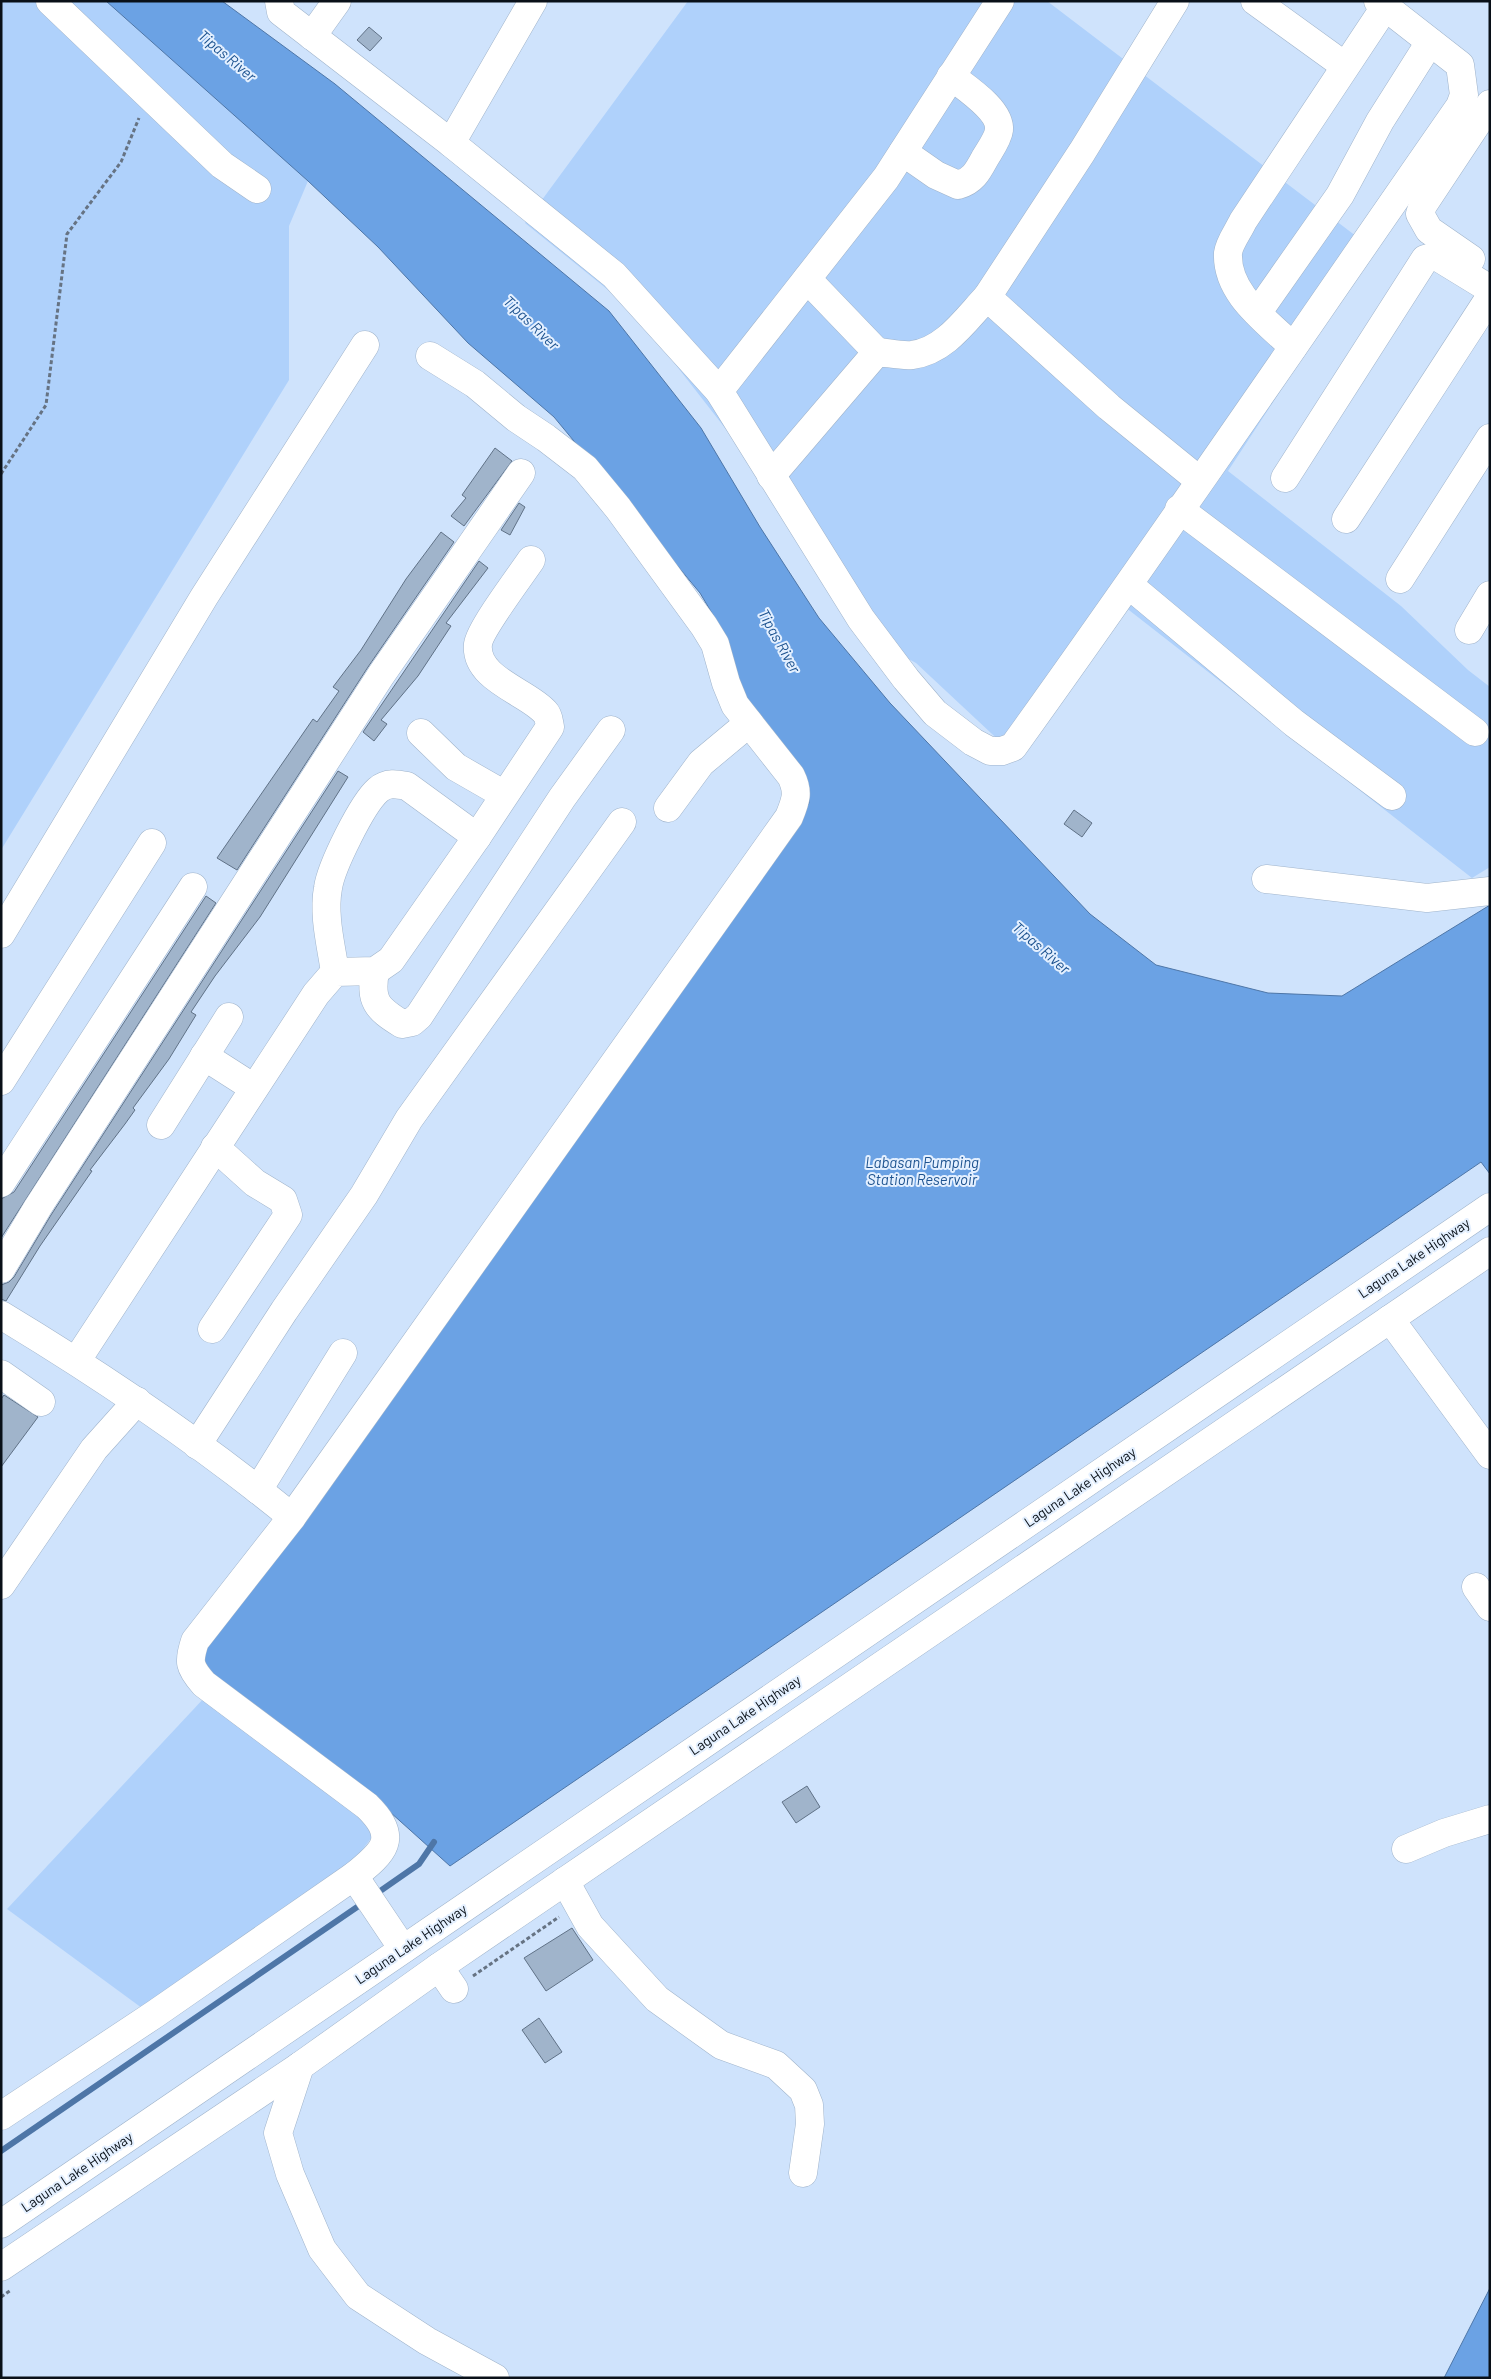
<svg xmlns="http://www.w3.org/2000/svg" width="1491" height="2379" font-family="Barlow,sans-serif">
	<rect width="100%" height="100%" fill="#cfe3fc"/>
	<g fill="#afd1fb">
		<polygon points="1,1 106,1 308,181 289,226 289,380 1,850"/>
		<polygon points="688,1 1047,1 1373,249 1228,471 1401,606 1468,670 1490,687 1490,867 1472,878 1125,607 1020,760 916,663 863,634 732,437 633,310 525,223"/>
		<polygon points="205,1697 371,1825 372,1837 356,1858 146,2011 7,1909"/>
	</g>
	<g fill="#6ba2e4" stroke="#4e76a7">
		<polygon points="106,1 222,1 335,84 609,311 701,428 760,527 819,618 890,703 1090,914 1156,965 1268,993 1342,996 1490,905 1490,1174 1481,1162 450,1866 390,1812 213,1679 200,1654 809,803 807,784 737,687 722,630 700,593 554,417 468,343 378,247 308,181"/>
		<polygon points="1490,2288 1490,2378 1444,2378"/>
	</g>
	<g fill="none" stroke-linecap="round" stroke-linejoin="round">
		<g stroke="#4e76a7" stroke-width="6">
			<polyline points="373,1896 419,1864 434,1842"/>
			<polyline points="1,2151 363,1903"/>
		</g>
	</g>
	<g fill="#a0b4cb" stroke="#607287">
		<polygon points="369,27 382,38 370,51 357,40"/>
		<polygon points="495,448 512,461 464,526 451,516 466,498 462,495"/>
		<polygon points="519,503 525,507 510,535 501,530"/>
		<polygon points="441,532 454,542 368,667 237,870 217,858 313,719 317,722 339,691 333,687 361,650 406,579"/>
		<polygon points="479,561 488,568 446,623 451,626 418,676 381,720 387,724 374,741 363,732"/>
		<polygon points="338,771 348,777 260,917 215,976 191,1012 196,1015 169,1059 133,1108 135,1110 125,1124 90,1170 92,1171 40,1246 6,1301 1,1299 1,1285 9,1282 14,1277 51,1215"/>
		<polygon points="1074,810 1092,823 1082,837 1064,824"/>
		<polygon points="206,896 216,903 1,1238 1,1199 14,1192"/>
		<polygon points="4,1395 38,1417 1,1467 1,1399"/>
		<polygon points="807,1786 820,1807 796,1823 782,1802"/>
		<polygon points="572,1928 593,1960 546,1991 524,1958"/>
		<polygon points="539,2018 562,2052 545,2063 522,2030"/>
	</g>
	<g fill="none" stroke-linecap="round" stroke-linejoin="round">
		<g stroke="#a0b4cb" stroke-width="29">
			<g id="minor">
				<polyline points="50,1 222,165 257,189"/>
				<path d="M 279,1 L 281,12 L 451,143 L 614,275 L 719,391 L 861,619 L 906,679 L 935,713 L 973,742 L 990,751 L 1002,751 L 1013,747 C 1165,536 1311,320 1460,106 L 1464,95 L 1460,65 L 1378,1"/>
				<polyline points="1255,1 1345,66"/>
				<polyline points="312,36 337,1"/>
				<polyline points="451,143 533,1"/>
				<path d="M 903,152 L 936,175 L 958,185 C 973,181 978,171 985,158 C 989,151 998,139 999,130 C 1001,110 966,88 951,76"/>
				<polyline points="1471,259 1429,230 1420,214 1423,205 1490,104"/>
				<polyline points="807,279 877,352"/>
				<polyline points="987,297 1082,152 1175,1"/>
				<polyline points="1258,312 1340,195 1380,121 1430,42"/>
				<path d="M 1293,347 C 1267,321 1226,294 1228,253 C 1229,243 1239,230 1243,221 L 1385,7"/>
				<polyline points="719,391 886,178 1000,1"/>
				<path d="M 771,476 L 877,352 C 889,353 901,356 912,355 C 945,351 966,319 987,297 L 1109,407 L 1200,481"/>
				<polyline points="1285,478 1425,259 1436,256 1490,289"/>
				<polyline points="1179,509 1475,732"/>
				<polyline points="1346,519 1490,297"/>
				<polyline points="1400,579 1490,438"/>
				<polyline points="1129,585 1294,723 1392,796"/>
				<polyline points="1469,630 1490,595"/>
				<polyline points="421,733 456,767 503,794"/>
				<polyline points="668,808 701,763 749,723"/>
				<polyline points="1266,879 1427,898 1490,891"/>
				<polyline points="1,934 204,597 365,345"/>
				<path d="M 375,971 C 370,1001 376,1008 402,1024 L 412,1022 L 419,1016 L 562,798 L 611,730"/>
				<path d="M 335,972 C 331,945 323,915 328,888 C 331,867 362,804 378,790 C 387,782 397,784 407,786 L 477,837"/>
				<polyline points="204,1056 254,1088"/>
				<polyline points="1,1081 152,843"/>
				<polyline points="161,1125 229,1017"/>
				<polyline points="1,1183 193,887"/>
				<polyline points="1,1269 38,1207 381,675 521,473"/>
				<path d="M 1,1315 C 102,1376 200,1442 292,1517"/>
				<polyline points="1390,1319 1490,1455"/>
				<polyline points="212,1329 288,1215 283,1200 255,1183 215,1147"/>
				<path d="M 77,1360 L 316,994 L 335,972 L 375,971 L 391,960 L 477,837 L 550,727 C 549,722 549,716 545,712 C 528,692 474,679 478,644 C 480,629 521,575 531,560"/>
				<polyline points="1,1374 41,1402"/>
				<polyline points="197,1445 284,1311 364,1195 409,1119 622,822"/>
				<polyline points="258,1490 343,1353"/>
				<polyline points="1,1585 94,1449 137,1401"/>
				<polyline points="1476,1587 1490,1607"/>
				<polyline points="1406,1849 1444,1833 1490,1819"/>
				<polyline points="354,1876 403,1949"/>
				<polyline points="565,1881 590,1926 657,1999 721,2045 776,2065 803,2090 809,2105 810,2124 803,2173"/>
				<polyline points="439,1967 454,1989"/>
				<polyline points="300,2066 278,2133 290,2174 322,2249 358,2296 427,2341 495,2378"/>
				<path d="M 1,2116 L 155,2014 L 354,1876 C 384,1852 400,1838 367,1806 L 204,1684 C 189,1667 188,1662 195,1641 L 292,1517 L 789,817 C 796,800 799,792 791,776 L 735,705 L 726,683 L 715,644 L 704,626 L 618,508 L 585,468 L 546,438 L 516,418 L 475,384 L 430,356"/>
			</g>
		</g>
		<g stroke="#a0b4cb" stroke-width="29">
			<g id="major">
				<polyline points="1,2224 1490,1207"/>
				<polyline points="1,2267 300,2066 439,1967 1490,1251"/>
			</g>
		</g>
		<g stroke="#667383" stroke-width="3" stroke-dasharray="4 2.5" stroke-linecap="butt">
			<polyline points="1,474 46,405 67,234 121,162 139,118"/>
			<polyline points="473,1976 559,1917"/>
			<polyline points="1,2297 11,2290"/>
		</g>
		<use href="#minor" stroke="#fff" stroke-width="28"/>
		<use href="#major" stroke="#fff" stroke-width="28"/>
	</g>
	<g text-anchor="middle" stroke-width="4" stroke-linejoin="round" paint-order="stroke">
		<g font-size="14" fill="#091018" stroke="#e4f0ff">
			<text transform="translate(1414 1258) rotate(-34)" y="5">Laguna Lake Highway</text>
			<text transform="translate(1080 1487) rotate(-34)" y="5">Laguna Lake Highway</text>
			<text transform="translate(745 1715) rotate(-34)" y="5">Laguna Lake Highway</text>
			<text transform="translate(411 1944) rotate(-34)" y="5">Laguna Lake Highway</text>
			<text transform="translate(77 2172) rotate(-34)" y="5">Laguna Lake Highway</text>
		</g>
		<g font-size="15" font-style="italic" fill="#1d5390" stroke="#e4f0ff">
			<text transform="translate(227 56) rotate(40)" y="5">Tipas River</text>
			<text transform="translate(531 323) rotate(44)" y="5">Tipas River</text>
			<text transform="translate(779 641) rotate(61)" y="5">Tipas River</text>
			<text transform="translate(1041 948) rotate(41)" y="5">Tipas River</text>
			<text x="922" y="1168">Labasan Pumping<tspan x="922" dy="17">Station Reservoir</tspan></text>
		</g>
	</g>
	<rect width="1491" height="2379" fill="none" stroke="#091018" stroke-width="5"/>
</svg>
